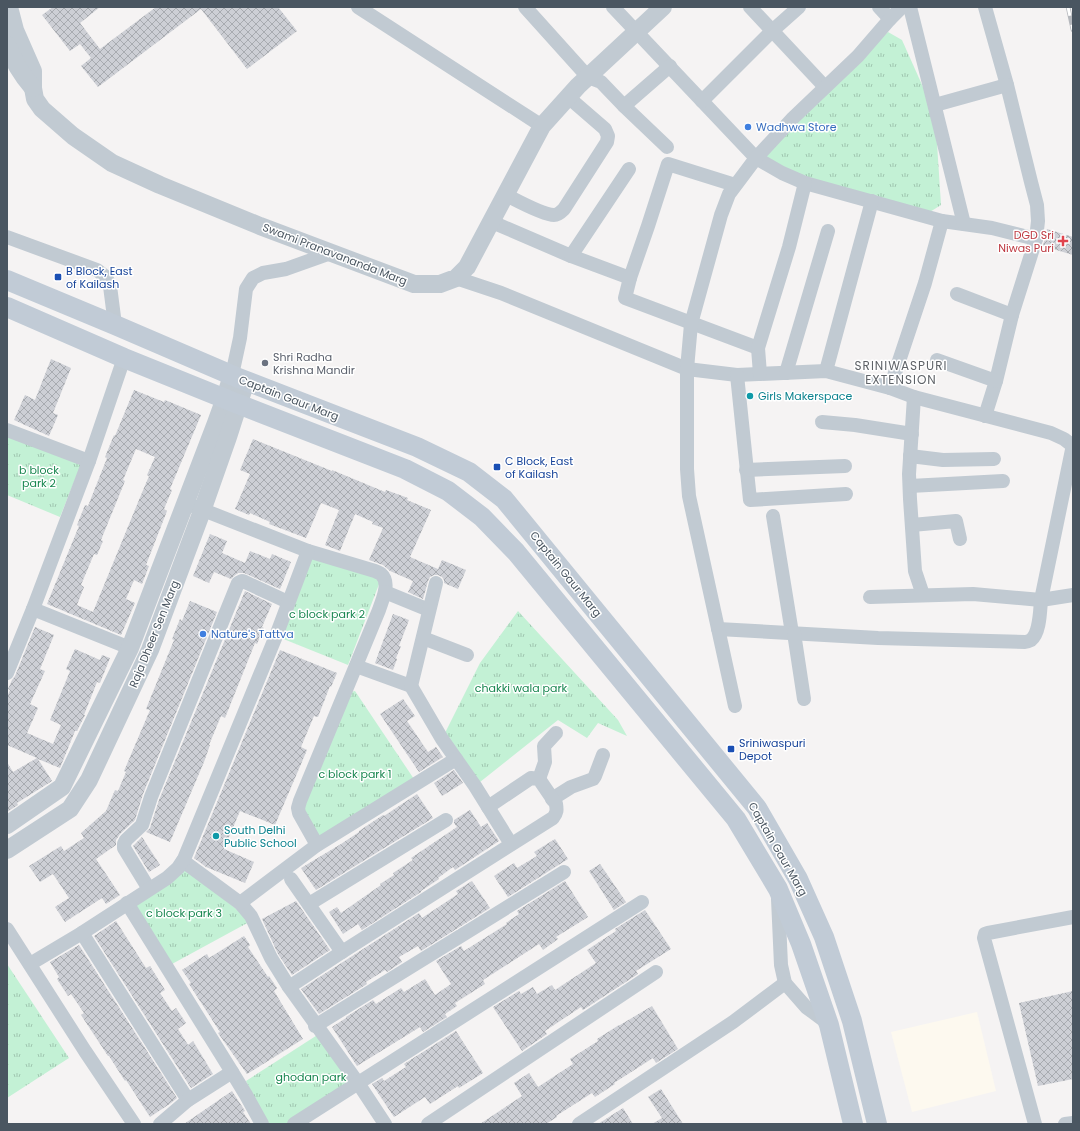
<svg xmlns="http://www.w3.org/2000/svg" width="1080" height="1131" font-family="Poppins,sans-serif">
	<defs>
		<pattern id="grass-tufts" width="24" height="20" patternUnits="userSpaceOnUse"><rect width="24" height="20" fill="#c3f1d5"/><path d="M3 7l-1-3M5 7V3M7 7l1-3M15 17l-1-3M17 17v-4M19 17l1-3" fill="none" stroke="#a0c6b0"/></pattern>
		<pattern id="building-cross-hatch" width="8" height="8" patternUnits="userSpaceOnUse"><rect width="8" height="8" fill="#cdcfd5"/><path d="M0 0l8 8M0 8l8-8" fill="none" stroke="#a8abb0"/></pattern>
	</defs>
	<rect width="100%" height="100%" fill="#f5f3f3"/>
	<polygon fill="#fdf9ef" points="977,1012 996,1091 912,1112 891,1032"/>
	<g fill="url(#grass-tufts)">
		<polygon points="888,32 902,40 927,96 936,128 941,205 925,215 786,173 762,153 825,91"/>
		<polygon points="7,432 82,462 60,517 7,495"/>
		<polygon points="312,558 381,579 348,665 276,636"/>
		<polygon points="518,611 618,720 627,736 598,723 587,738 558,720 475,786 442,739 480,663"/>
		<polygon points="355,691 420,788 314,854 298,797 342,694"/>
		<polygon points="181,864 251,921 172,964 127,903"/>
		<polygon points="7,964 69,1058 7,1098"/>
		<polygon points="322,1032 357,1086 297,1124 266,1124 246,1081"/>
	</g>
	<g fill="url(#building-cross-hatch)" fill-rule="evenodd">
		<polygon points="53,7 100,7 80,23 100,49 156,7 278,7 297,31 247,69 201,9 98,87 81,66 91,58 80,44 70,51 42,15"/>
		<polygon points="1047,229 1073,237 1073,255 1043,246"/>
		<polygon points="51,359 71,368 53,413 58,415 49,436 14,420 25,395 35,400"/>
		<path d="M 134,390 L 164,402 L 165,400 L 201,415 L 170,489 L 172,490 L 164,509 L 167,511 L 146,565 L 149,566 L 142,584 L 134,580 L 126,599 L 135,603 L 121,635 L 47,604 L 79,526 L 77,525 L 85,505 L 88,506 L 107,458 L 105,457 L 114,435 L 115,436 ZM 136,449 L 155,457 L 147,475 L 149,476 L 141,495 L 93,612 L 77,605 L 84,587 L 81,585 L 94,554 L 97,555 L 103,541 L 101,540 L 125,481 L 123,480 Z"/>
		<polygon points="253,439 332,471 332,470 385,492 386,490 408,498 407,500 431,510 410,557 438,569 442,560 466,570 458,589 444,583 444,580 442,577 438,575 434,575 430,577 428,581 423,599 408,592 413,581 390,571 383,565 369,560 383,528 372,524 373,522 355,514 340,551 325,545 339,510 321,503 306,538 269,524 270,522 250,513 249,515 235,509 250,474 240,470"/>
		<polygon points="210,534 227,541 222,553 245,563 250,551 270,559 272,554 291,562 280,589 244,573 238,573 234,576 231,579 214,572 209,583 193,576"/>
		<polygon points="245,591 272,604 262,627 264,628 257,644 255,643 225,718 221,716 209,745 210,745 204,762 170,842 146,832 150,828 159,800"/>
		<polygon points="190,601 217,612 143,794 135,820 120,834 116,840 116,845 96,859 120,895 106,904 102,898 65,922 55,907 69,898 53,874 40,882 29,866 61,846 64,851 84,838 81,833 106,811 115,790 118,791 126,772 124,771 150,710 146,709 174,640 172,639 180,619 182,621"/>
		<polygon points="393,614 409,620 399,646 401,646 396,658 397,659 393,670 375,663"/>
		<polygon points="35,627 54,635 40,669 45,671 30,704 38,708 27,733 53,744 61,725 50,720 70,671 66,669 75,649 100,660 102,655 110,658 100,683 97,682 84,715 85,715 77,731 75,731 60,768 38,759 52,781 17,803 18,805 7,812 7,762 13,772 37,758 7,745 7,697 10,690 8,689 12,680 15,676"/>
		<polygon points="280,650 337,673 331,687 330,686 318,717 314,716 301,747 307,750 275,825 240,811 224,849 254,862 245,883 206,867 194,858"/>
		<polygon points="403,699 415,716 407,721 428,752 436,747 443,757 419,772 380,714"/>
		<polygon points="454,770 463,783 442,796 434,783"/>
		<polygon points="417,794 433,818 316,890 301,868 341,844 359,832 359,831 383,815 384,816"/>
		<polygon points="470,810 481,827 487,823 499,841 455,870 453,867 438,878 439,879 421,891 421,892 362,930 358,924 343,934 329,912 337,907 341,913 381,885 380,884 394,875 393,873 413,860 411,858 457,827 454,823 454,820"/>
		<polygon points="142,837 160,865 149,872 133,846"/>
		<polygon points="555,839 568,859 508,897 494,876 514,863 517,868 537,856 534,852"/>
		<polygon points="600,864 626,902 614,910 589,871"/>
		<polygon points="472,881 490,908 421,951 418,946 399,957 402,962 387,972 385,970 366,982 367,984 319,1014 301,989 419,913 422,918 458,894 456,891"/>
		<polygon points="565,881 588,917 556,937 558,939 543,950 539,944 483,980 485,984 455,1003 457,1006 445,1014 447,1017 423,1032 420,1027 357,1066 332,1027 346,1018 346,1017 373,1000 376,1004 401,988 404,992 425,979 435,995 451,984 436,961 461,946 464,951 507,924 506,923 519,914 517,911"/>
		<polygon points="296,901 330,950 292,975 278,954 262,919"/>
		<polygon points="645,910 671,949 636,971 638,974 583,1010 581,1007 545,1031 547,1034 522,1051 493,1007 519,991 521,994 533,987 537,994 552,985 555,990 596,963 587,950 616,931 615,929"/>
		<polygon points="116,921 146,968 150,966 165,990 160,993 172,1011 176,1008 186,1023 178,1029 188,1045 193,1041 213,1074 191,1088 94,936"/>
		<polygon points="244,936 250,945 248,947 268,977 269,976 277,988 274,991 303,1039 247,1074 218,1033 220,1032 189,984 191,983 182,970 207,954 209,958"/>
		<polygon points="79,945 177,1098 171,1103 150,1117 126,1080 125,1081 109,1056 108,1056 81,1015 84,1013 71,994 68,996 57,979 59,977 50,962"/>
		<polygon points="1073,991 1073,1079 1038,1086 1019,1003"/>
		<polygon points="652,1006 678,1049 656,1063 653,1058 614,1083 615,1084 595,1097 592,1093 556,1116 557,1117 546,1124 480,1124 522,1096 514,1083 529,1073 538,1087 573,1064 570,1059 598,1041 597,1039 619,1025 620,1025"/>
		<polygon points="456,1031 483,1073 459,1088 458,1086 430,1104 425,1097 394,1117 372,1084 382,1078 384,1081 406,1067 404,1064"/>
		<polygon points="661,1089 683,1124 652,1124 662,1118 648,1097"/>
		<polygon points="232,1091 245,1111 243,1112 251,1124 184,1124"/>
		<polygon points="623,1108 633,1124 598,1124"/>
	</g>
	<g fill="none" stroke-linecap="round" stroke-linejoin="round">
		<g stroke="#c1cad2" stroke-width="14">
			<polyline points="358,7 542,126"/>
			<polyline points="525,7 588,77 601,82 624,106 667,147"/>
			<polyline points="613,7 756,158 782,173 805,183 942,221 992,228 1036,239"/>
			<polyline points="750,7 825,87"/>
			<polyline points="879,7 890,19"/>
			<polyline points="910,7 964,224"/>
			<polyline points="985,7 1007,85 1031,182 1037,205 1038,221 1036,239 1012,315 996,381 985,416"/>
			<polyline points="702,101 772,31 799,7"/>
			<polyline points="935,105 1007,85"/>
			<polyline points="624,106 670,66"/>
			<polyline points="735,185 668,164 648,226 630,278 625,298 758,348"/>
			<path d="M 506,195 C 516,200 543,215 554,215 C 558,215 561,212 564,209 L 607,142 L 608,136 L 605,129 L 568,97"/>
			<polyline points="492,222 571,256 630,278"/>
			<polyline points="7,237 97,270 106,277 110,286 115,325"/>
			<polyline points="571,256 629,169"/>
			<polyline points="456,278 501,293 687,369 737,375 826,371 890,388 914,397 1051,433 1064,439 1073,446"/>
			<polyline points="957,294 1012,315"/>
			<polyline points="937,360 996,381"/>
			<polyline points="826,371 872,201"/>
			<polyline points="786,373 828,231"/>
			<polyline points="760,374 758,348 789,247 805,183"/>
			<polyline points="232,375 240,338 246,289 253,278 263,273 286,269 331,253"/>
			<polyline points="737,375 750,500 846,494"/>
			<polyline points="890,388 925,283 942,221"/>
			<polyline points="914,397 909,474 910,499 915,571 923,595"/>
			<polyline points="822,422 855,425 912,434"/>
			<polyline points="7,430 89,461"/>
			<polyline points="910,456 943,460 994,459"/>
			<polyline points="746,470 845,466"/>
			<polyline points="910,486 1003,481"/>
			<path d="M 193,506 L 308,551 L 375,571 C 377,572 380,573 381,574 C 391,583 382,600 379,610 L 300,801 L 298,808 L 299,813 L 317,845"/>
			<polyline points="773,516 792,633"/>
			<polyline points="912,525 956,521 960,539"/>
			<polyline points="385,592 429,610"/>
			<polyline points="870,597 973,594 1041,600 1073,595"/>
			<polyline points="33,609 130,648"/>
			<path d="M 718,629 L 878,638 L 1025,642 C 1027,642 1029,641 1031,640 C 1040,633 1040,611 1041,600 L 1073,445"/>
			<polyline points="794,633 804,699"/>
			<polyline points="423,638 467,655"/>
			<polyline points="356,666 411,686 442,739 475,786 511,844"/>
			<polyline points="7,673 33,609 89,461 124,358"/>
			<polyline points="411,686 436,583"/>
			<polyline points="735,706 689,496 687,469 687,369 691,324 721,215 729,194 756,158 793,118 858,56 890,19 902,7"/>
			<polyline points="539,779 545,762 544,746 556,733"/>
			<polyline points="552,799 571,787 593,779 595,776 603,755"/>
			<polyline points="183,861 240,903 251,916 271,958 289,987 358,1083 385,1124"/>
			<polyline points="291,879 342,952"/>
			<polyline points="149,889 124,848 124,844 126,840 142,825 151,797 238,583 242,581 245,582 288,602"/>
			<polyline points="778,899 781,965 785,983 806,1007 829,1024"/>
			<polyline points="127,903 232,1072 246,1095 262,1124"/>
			<polyline points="240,903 317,845 456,759"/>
			<polyline points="309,904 446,820"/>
			<polyline points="7,929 85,1051 134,1124"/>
			<polyline points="82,933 188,1100"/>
			<polyline points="30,964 82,933 167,878 178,868 184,859 276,636 308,551"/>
			<path d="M 289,987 L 342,952 L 553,818 C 557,813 557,810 556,804 L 539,779 L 531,778 L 488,807"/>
			<polyline points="315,1026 564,872"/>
			<polyline points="160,1124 188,1100 232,1072"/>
			<polyline points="294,1124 642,902"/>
			<polyline points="428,1124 656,972"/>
			<polyline points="579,1124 733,1022 785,983"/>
			<polyline points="1035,1124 984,938 985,934 988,933 1073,917"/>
			<polyline points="1065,1124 1073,1123"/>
		</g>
		<g stroke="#c1cad2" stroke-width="18">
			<polyline points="9,7 15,30 33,71 33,88 35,99 42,109 73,136 112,163 160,185 260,226 414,284 440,284 456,278 467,267 542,126 578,86 663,7"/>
			<path d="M 7,45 C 15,63 20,73 33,88"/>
			<polyline points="7,825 62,787 130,648 216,423 225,398 232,375"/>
			<polyline points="7,850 70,809 89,780 150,650 202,511 228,437 246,381"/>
		</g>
		<g stroke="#c1cbd6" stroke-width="20">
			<polyline points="7,280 115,325 236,377 417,447 469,472 504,499 757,808 798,879 824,937 852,1021 877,1124"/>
			<polyline points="7,307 124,358 233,402 405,469 448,491 482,517 516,552 736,819 778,889 801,944 829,1025 853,1124"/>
		</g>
		<g stroke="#b5b8bd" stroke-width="4.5">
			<polyline id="rail" points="1068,7 1073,30"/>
		</g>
		<use href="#rail" stroke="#fff" stroke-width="3" stroke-dasharray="9" stroke-linecap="butt"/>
	</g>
	<g fill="#3f7fe0" stroke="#fff" stroke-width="1.5">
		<circle cx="748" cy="127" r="4"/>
		<circle cx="203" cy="634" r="4"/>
	</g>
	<path fill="#e0444e" stroke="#fff" stroke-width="1.5" d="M1061 235h4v4h4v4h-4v4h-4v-4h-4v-4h4z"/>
	<g fill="#1a4fb4" stroke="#fff" stroke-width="1.5">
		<rect x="54" y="273" width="8" height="8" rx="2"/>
		<rect x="493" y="463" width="8" height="8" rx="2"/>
		<rect x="727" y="745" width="8" height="8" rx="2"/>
	</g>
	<circle fill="#6b7280" stroke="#fff" stroke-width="1.5" cx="265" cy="363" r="4"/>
	<g fill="#0f9aa8" stroke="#fff" stroke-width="1.5">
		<circle cx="750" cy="396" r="4"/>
		<circle cx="216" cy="836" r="4"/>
	</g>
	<g text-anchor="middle" stroke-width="3" stroke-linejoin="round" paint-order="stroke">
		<g font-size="11" fill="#366cbe" stroke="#fff" text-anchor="start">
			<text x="756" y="131">Wadhwa Store</text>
			<text x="211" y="638">Nature's Tattva</text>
		</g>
		<g font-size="11" fill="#be3a42" stroke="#fff" text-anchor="end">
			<text x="1054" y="239">DGD Sri<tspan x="1054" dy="13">Niwas Puri</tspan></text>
		</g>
		<g font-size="11" fill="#4a5661" stroke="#fff">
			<text transform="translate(335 254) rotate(21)" y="4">Swami Pranavananda Marg</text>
			<text transform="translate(289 398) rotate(21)" y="4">Captain Gaur Marg</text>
			<text transform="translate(566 574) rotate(51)" y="4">Captain Gaur Marg</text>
			<text transform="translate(154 634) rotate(-68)" y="4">Raja Dheer Sen Marg</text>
			<text transform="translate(778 849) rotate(60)" y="4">Captain Gaur Marg</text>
		</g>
		<g font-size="11" fill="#164399" stroke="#fff" text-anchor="start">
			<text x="66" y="275">B Block, East<tspan x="66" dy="13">of Kailash</tspan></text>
			<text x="505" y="465">C Block, East<tspan x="505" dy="13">of Kailash</tspan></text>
			<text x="739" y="747">Sriniwaspuri<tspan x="739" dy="13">Depot</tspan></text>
		</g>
		<g font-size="11" fill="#5b616d" stroke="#fff" text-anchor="start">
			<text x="273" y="361">Shri Radha<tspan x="273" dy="13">Krishna Mandir</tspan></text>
		</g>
		<g font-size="11" fill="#0d838f" stroke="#fff" text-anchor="start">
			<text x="758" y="400">Girls Makerspace</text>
			<text x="224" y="834">South Delhi<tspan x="224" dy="13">Public School</tspan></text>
		</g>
		<g font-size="11" fill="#17864f" stroke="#fff">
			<text x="39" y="474">b block<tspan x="39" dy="13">park 2</tspan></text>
			<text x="327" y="618">c block park 2</text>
			<text x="521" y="692">chakki wala park</text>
			<text x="355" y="778">c block park 1</text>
			<text x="184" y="917">c block park 3</text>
			<text x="311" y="1081">ghodan park</text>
		</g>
		<g font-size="12" letter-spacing="1" fill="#5f6368" stroke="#fff">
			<text x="901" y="370">SRINIWASPURI<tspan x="901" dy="14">EXTENSION</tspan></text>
		</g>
	</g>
	<rect width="1080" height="1131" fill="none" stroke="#4a5661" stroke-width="16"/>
</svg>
